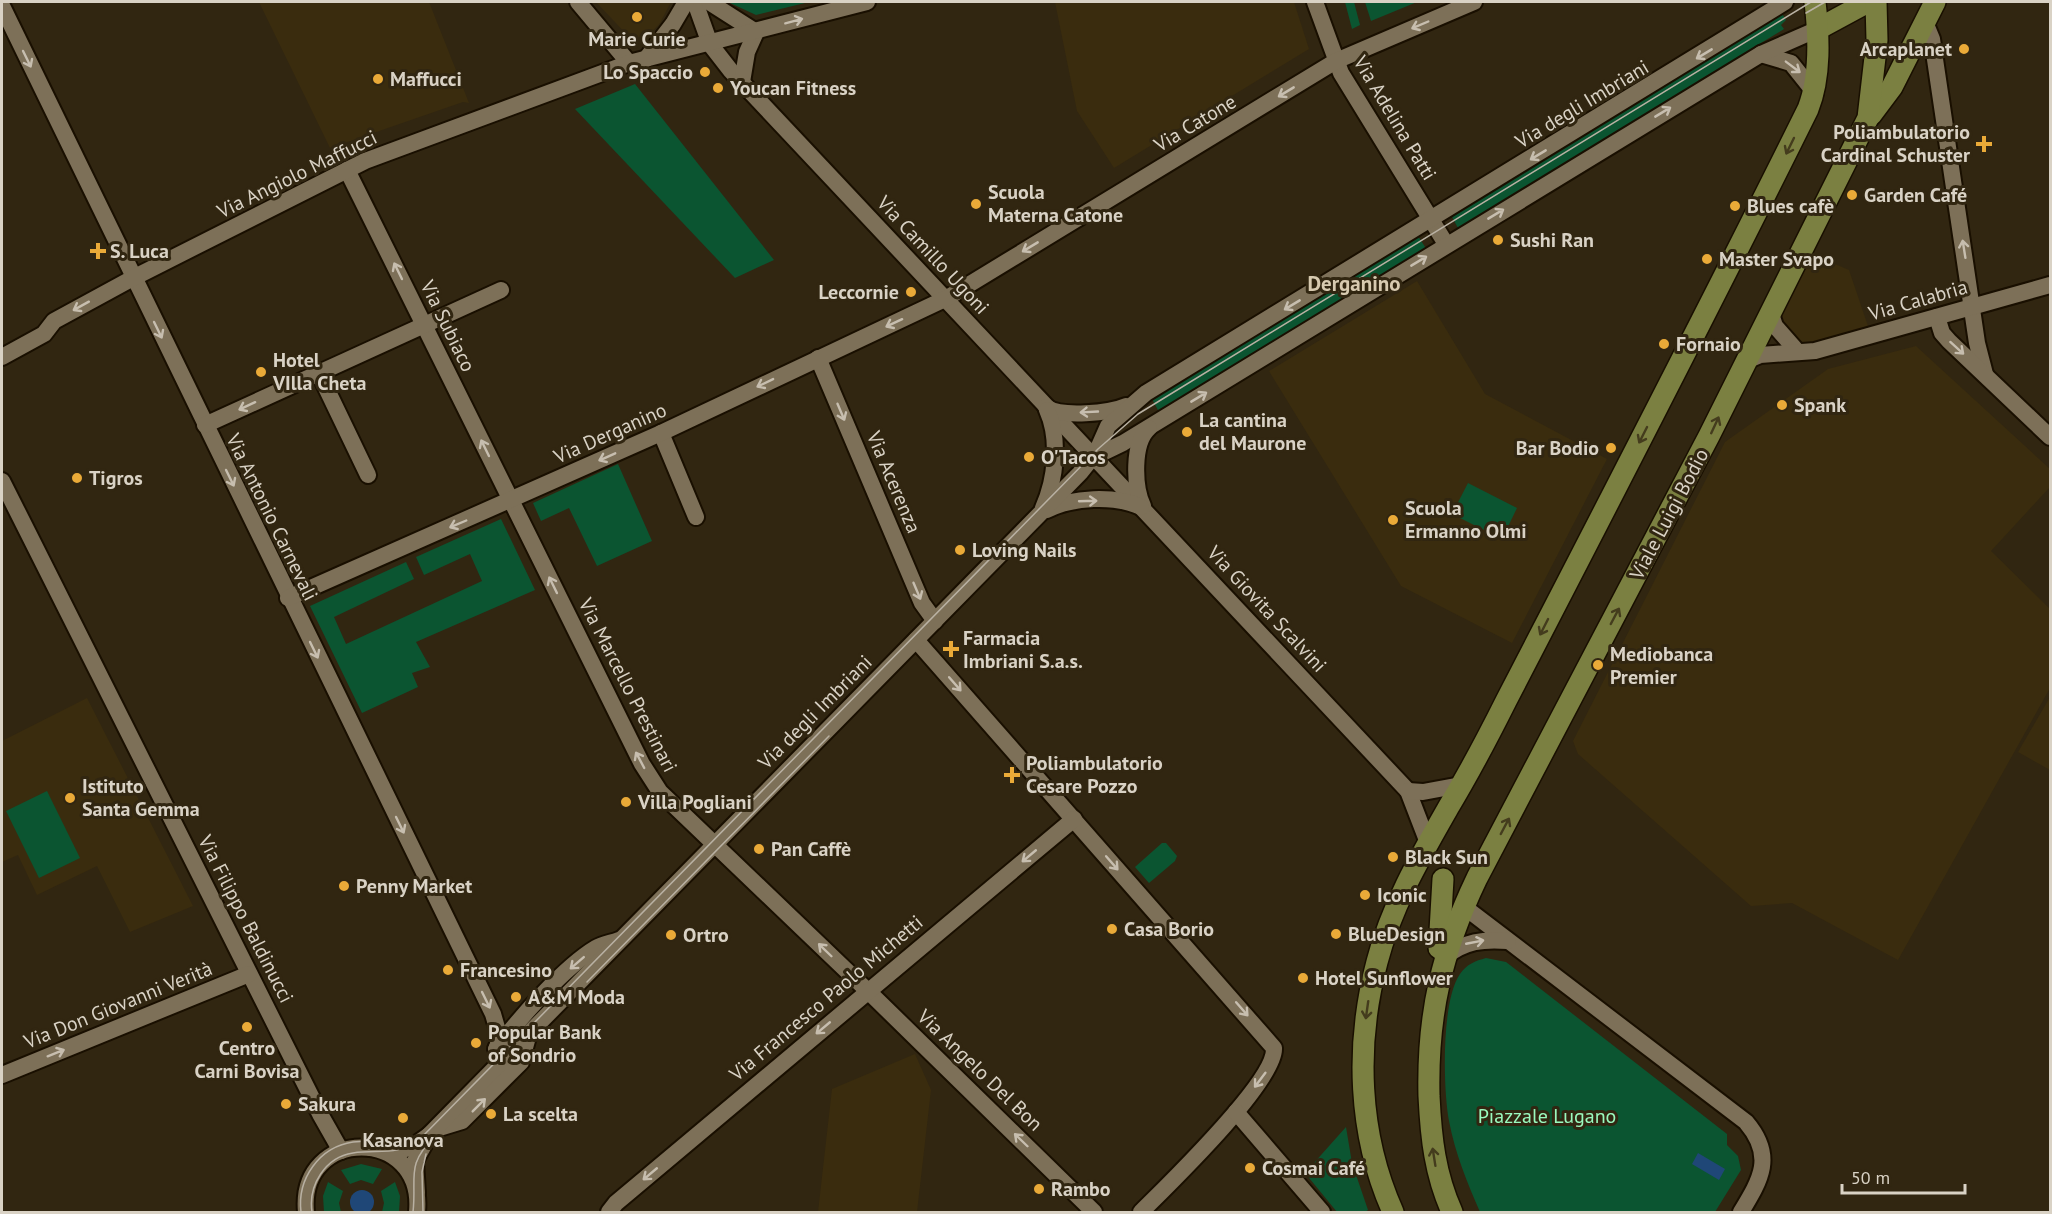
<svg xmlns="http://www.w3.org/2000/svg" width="2052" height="1214" font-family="'PT Sans',sans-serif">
	<rect width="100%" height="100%" fill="#312611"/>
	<g fill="#3a2c0e">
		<polygon points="259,2 429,2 469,103 463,102 330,148"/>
		<polygon points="596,2 671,2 660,23 649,35 631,39"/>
		<polygon points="1055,2 1294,2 1309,49 1114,168 1077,111"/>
		<polygon points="1807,252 1849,270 1870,332 1803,349 1775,315"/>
		<polygon points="1417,281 1485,394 1607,459 1512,643 1401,586 1269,371"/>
		<polygon points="1916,346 2050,469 2050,487 1991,551 2050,609 2050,688 1898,960 1792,903 1751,906 1578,754 1573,741 1725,442 1828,369"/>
		<polygon points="2050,697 2050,770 2018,752"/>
		<polygon points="87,698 193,906 130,932 97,866 37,895 18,855 2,862 2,741"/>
		<polygon points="915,1054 931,1090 917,1212 818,1212 832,1089"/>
	</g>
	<g fill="#0b5531">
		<polygon points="728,2 809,2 756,15"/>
		<polygon points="1345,2 1354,2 1360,25 1352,29"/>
		<polygon points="1365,2 1417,2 1371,21"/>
		<polygon points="1781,12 1786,20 1781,25 1784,29 1698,81 1700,85 1458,228 1452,217 1453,214"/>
		<polygon points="635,84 774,260 735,278 575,109"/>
		<polygon points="1418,236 1427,250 1159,412 1152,399"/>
		<polygon points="618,464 652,541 597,566 569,508 541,521 533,503"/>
		<polygon points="1468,483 1517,508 1502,539 1452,514"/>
		<polygon points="501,519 535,590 416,642 430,667 412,673 418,687 362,713 310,606 406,562 414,579 334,617 346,644 482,581 470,554 424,575 416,557"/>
		<polygon points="47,791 80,858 39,878 6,811"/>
		<polygon points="1162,843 1166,843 1177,856 1175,861 1149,883 1135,867"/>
		<path d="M 1486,958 L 1506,962 L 1727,1134 L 1727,1145 L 1738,1156 L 1741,1170 L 1715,1212 L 1480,1212 C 1467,1182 1455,1153 1449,1121 C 1443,1089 1441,1001 1460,974 C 1467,964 1475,961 1486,958 Z"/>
		<polygon points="1346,1127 1352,1163 1368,1210 1365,1212 1337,1212 1305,1173"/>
		<polygon points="361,1164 382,1169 373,1184 361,1180 350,1184 341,1170"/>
		<polygon points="328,1182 343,1191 339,1203 341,1212 324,1212 323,1196"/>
		<polygon points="395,1182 400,1196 399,1212 382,1212 384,1203 381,1191"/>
	</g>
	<g fill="#1f4777">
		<polygon points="1698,1153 1725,1169 1719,1180 1692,1164"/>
		<circle cx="362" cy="1202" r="12"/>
	</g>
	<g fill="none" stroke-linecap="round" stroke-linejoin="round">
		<g stroke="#190f00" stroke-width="20">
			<g id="minor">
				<polyline points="578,2 629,63"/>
				<polyline points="695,2 710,44 731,71 1408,791 1428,843"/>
				<polyline points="709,2 756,32"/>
				<polyline points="1315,2 1341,73 1446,244"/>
				<polyline points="2,6 493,1014 500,1038 497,1047"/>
				<polyline points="1925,22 1932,39 1977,343 1985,374"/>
				<polyline points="1761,54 1791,63 1815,93"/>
				<polyline points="646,59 673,24 686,2"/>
				<polyline points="742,82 747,52 756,32"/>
				<polyline points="347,170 642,764 660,792 872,995 1094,1212"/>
				<polyline points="1771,314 1775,326 1797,351"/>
				<polyline points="1937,317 1942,333 1949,341 2050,437"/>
				<polyline points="2,357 44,334 54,321 133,278 365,161 629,63 867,2"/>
				<polyline points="818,358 922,603 935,621"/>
				<polyline points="1748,360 1760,355 1815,351 2050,285"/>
				<polyline points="319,373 368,475"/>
				<path d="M 1046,407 C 1061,418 1110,413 1126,406"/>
				<polyline points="205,425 501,290"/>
				<polyline points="661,433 696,517"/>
				<polyline points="1094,457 1123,443 1761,54 1818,29"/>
				<polyline points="2,481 320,1114 341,1151"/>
				<path d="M 1143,506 C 1134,487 1132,443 1149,428"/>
				<path d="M 1043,508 C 1056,479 1060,439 1047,410"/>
				<path d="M 1047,510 C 1072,497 1115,495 1141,507"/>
				<polyline points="288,598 661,433 947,298 1336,61 1474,2"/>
				<path d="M 916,640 L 1274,1048 C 1276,1081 1168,1185 1141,1212"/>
				<polyline points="1408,791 1423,792 1461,785"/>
				<path d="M 1463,906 L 1746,1122 C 1775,1156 1761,1179 1741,1212"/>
				<path d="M 1445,957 C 1465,941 1483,939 1508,941"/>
				<path d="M 496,1049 C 519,1019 564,967 596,948 C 603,944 611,943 619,940"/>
				<polyline points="2,1075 249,974"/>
				<polyline points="1236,1112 1322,1212"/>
				<polyline points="371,1148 403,1150 418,1143 439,1128 462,1121 521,1062 529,1033"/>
				<polyline points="417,1193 415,1161 430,1134 1080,473 1096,453 1108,426 1146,393 1785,2"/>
				<path d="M 306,1212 C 298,1126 425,1126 417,1212"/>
				<polyline points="609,1212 616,1203 1074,819"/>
			</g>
		</g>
		<g stroke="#190f00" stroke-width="24">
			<g id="major">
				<polyline points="1818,29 1868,2"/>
				<polyline points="1871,115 1892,87 1935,2"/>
				<polyline points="1439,948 1443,879"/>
				<path d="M 1393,1212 C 1358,1134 1355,1045 1377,962 C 1391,907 1420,857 1448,808 C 1469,773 1488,737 1506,701 C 1608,504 1710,307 1808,109 C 1821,76 1819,36 1815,2"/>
				<path d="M 1452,1212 C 1435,1174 1431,1138 1429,1096 C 1427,1014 1442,951 1477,878 L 1709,436 L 1868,118 L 1877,40 L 1876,2"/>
			</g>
		</g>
		<use href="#minor" stroke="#7d7058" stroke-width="16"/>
		<use href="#major" stroke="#7b8041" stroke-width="21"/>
		<g stroke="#b9b1a3" stroke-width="1.5">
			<polyline points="1806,13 1825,2"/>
			<polyline points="587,982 829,736"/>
			<path d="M 301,1212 C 297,1179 319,1147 353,1142 C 374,1139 392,1145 413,1137"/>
			<path d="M 312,1212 C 308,1186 325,1157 353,1153 C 378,1149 397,1157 420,1139 L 1098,449 L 1138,414 L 1811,2"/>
			<path d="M 413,1212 C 417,1176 405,1166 435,1136"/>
			<polyline points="423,1212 422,1172 426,1154"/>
		</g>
	</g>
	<defs><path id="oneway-shaft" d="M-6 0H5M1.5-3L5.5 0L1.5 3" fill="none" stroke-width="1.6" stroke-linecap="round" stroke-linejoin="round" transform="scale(1.5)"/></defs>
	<g stroke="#c7beaf">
		<use href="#oneway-shaft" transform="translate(794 21) rotate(-15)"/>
		<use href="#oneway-shaft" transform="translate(1420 25) rotate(157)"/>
		<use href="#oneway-shaft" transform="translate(1704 54) rotate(149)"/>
		<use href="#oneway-shaft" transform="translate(27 59) rotate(64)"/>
		<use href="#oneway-shaft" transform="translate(1793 67) rotate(37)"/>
		<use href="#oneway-shaft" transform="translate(1286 92) rotate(149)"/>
		<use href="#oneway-shaft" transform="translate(1663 112) rotate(-31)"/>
		<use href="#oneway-shaft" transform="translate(1538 155) rotate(149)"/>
		<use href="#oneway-shaft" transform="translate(1496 214) rotate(-31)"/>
		<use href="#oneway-shaft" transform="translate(1030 247) rotate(149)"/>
		<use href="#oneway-shaft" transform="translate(1964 249) rotate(-99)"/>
		<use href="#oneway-shaft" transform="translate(1419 261) rotate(-31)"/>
		<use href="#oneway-shaft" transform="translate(398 271) rotate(-116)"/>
		<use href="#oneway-shaft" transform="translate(1292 305) rotate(149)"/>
		<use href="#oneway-shaft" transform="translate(81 306) rotate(151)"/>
		<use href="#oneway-shaft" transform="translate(894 323) rotate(155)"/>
		<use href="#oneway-shaft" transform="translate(158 330) rotate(64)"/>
		<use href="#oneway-shaft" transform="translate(1957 348) rotate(42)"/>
		<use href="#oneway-shaft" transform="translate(765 383) rotate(154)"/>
		<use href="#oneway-shaft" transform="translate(1199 397) rotate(-31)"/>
		<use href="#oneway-shaft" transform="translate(247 406) rotate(155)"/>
		<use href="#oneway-shaft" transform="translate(841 412) rotate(67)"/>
		<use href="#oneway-shaft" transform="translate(1089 412) rotate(177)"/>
		<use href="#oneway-shaft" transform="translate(485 448) rotate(-116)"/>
		<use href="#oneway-shaft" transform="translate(607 457) rotate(156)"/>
		<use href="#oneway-shaft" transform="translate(230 478) rotate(64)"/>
		<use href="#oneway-shaft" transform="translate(1088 501) rotate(-2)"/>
		<use href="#oneway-shaft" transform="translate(458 524) rotate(157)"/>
		<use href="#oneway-shaft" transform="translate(553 585) rotate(-116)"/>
		<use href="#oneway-shaft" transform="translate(917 591) rotate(67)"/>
		<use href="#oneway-shaft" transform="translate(314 650) rotate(64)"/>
		<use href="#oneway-shaft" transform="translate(955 684) rotate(49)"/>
		<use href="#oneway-shaft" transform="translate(640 760) rotate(-118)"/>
		<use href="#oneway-shaft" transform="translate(400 825) rotate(64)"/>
		<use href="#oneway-shaft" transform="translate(1029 856) rotate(140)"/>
		<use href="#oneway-shaft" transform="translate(1112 863) rotate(49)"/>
		<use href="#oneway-shaft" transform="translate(1475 942) rotate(-11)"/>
		<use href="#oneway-shaft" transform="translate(825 950) rotate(-136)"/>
		<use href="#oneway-shaft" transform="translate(577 963) rotate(139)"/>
		<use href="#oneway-shaft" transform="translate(486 1000) rotate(64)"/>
		<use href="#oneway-shaft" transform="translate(1242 1009) rotate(49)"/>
		<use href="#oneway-shaft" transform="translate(823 1028) rotate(140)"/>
		<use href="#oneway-shaft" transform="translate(56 1053) rotate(-22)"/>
		<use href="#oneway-shaft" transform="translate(1260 1080) rotate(127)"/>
		<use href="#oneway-shaft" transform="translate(479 1105) rotate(-45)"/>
		<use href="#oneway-shaft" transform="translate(1021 1140) rotate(-136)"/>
		<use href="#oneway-shaft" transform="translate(650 1174) rotate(140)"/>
	</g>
	<g stroke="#443c1d">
		<use href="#oneway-shaft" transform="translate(1790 146) rotate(116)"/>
		<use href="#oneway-shaft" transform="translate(1715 425) rotate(-65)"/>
		<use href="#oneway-shaft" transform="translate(1643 435) rotate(117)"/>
		<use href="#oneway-shaft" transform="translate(1615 616) rotate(-62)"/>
		<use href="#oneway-shaft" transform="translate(1544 627) rotate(117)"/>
		<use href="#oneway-shaft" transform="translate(1505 826) rotate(-62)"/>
		<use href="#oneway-shaft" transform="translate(1367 1010) rotate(98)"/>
		<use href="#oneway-shaft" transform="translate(1434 1157) rotate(-99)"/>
	</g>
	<g fill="#eaaa38" stroke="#312611" stroke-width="2">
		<circle cx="637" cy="17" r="6"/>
		<circle cx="1964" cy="49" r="6"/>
		<circle cx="705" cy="72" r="6"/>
		<circle cx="378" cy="79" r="6"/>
		<circle cx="718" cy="88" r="6"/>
		<path d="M1981 135h6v6h6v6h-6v6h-6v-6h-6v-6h6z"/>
		<circle cx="1852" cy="195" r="6"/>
		<circle cx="976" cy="204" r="6"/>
		<circle cx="1735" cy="206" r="6"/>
		<circle cx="1498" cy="240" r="6"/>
		<path d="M95 242h6v6h6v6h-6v6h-6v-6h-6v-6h6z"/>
		<circle cx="1707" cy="259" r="6"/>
		<circle cx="911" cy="292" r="6"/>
		<circle cx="1664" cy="344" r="6"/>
		<circle cx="261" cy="372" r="6"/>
		<circle cx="1782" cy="405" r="6"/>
		<circle cx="1187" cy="432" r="6"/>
		<circle cx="1611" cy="448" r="6"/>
		<circle cx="1029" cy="457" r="6"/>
		<circle cx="77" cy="478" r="6"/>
		<circle cx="1393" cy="520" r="6"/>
		<circle cx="960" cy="550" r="6"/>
		<path d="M948 640h6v6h6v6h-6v6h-6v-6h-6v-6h6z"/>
		<circle cx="1598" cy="665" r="6"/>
		<path d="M1009 766h6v6h6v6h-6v6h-6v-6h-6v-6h6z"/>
		<circle cx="70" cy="798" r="6"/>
		<circle cx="626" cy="802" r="6"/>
		<circle cx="759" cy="849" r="6"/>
		<circle cx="1393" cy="857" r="6"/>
		<circle cx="344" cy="886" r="6"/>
		<circle cx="1365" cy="895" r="6"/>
		<circle cx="1112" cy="929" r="6"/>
		<circle cx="1336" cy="934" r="6"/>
		<circle cx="671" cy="935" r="6"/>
		<circle cx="448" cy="970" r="6"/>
		<circle cx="1303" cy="978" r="6"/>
		<circle cx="516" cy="997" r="6"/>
		<circle cx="247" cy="1027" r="6"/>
		<circle cx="476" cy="1043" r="6"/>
		<circle cx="286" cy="1104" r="6"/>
		<circle cx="491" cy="1114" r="6"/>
		<circle cx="403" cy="1118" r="6"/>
		<circle cx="1250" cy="1168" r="6"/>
		<circle cx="1039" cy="1189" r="6"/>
	</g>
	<g text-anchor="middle" stroke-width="6" stroke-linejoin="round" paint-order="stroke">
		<g font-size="20" font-weight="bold" fill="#d9d2c5" stroke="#312611" text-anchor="start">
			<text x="637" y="46" text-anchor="middle">Marie Curie</text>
			<text x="1952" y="56" text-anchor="end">Arcaplanet</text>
			<text x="693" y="79" text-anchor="end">Lo Spaccio</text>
			<text x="390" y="86">Maffucci</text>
			<text x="730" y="95">Youcan Fitness</text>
			<text x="1970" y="139" text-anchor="end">Poliambulatorio<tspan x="1970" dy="23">Cardinal Schuster</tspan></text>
			<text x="988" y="199">Scuola<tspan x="988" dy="23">Materna Catone</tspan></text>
			<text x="1864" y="202">Garden Café</text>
			<text x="1747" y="213">Blues cafè</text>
			<text x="1510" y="247">Sushi Ran</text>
			<text x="110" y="258">S. Luca</text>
			<text x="1719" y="266">Master Svapo</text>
			<text x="899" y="299" text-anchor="end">Leccornie</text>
			<text x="1676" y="351">Fornaio</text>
			<text x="273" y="367">Hotel<tspan x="273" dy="23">VIlla Cheta</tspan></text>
			<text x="1794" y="412">Spank</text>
			<text x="1199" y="427">La cantina<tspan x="1199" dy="23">del Maurone</tspan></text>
			<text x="1599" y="455" text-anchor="end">Bar Bodio</text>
			<text x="1041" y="464">O'Tacos</text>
			<text x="89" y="485">Tigros</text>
			<text x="1405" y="515">Scuola<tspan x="1405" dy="23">Ermanno Olmi</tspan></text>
			<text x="972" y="557">Loving Nails</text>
			<text x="963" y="645">Farmacia<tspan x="963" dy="23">Imbriani S.a.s.</tspan></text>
			<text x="1610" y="661">Mediobanca<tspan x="1610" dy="23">Premier</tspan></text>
			<text x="1026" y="770">Poliambulatorio<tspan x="1026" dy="23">Cesare Pozzo</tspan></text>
			<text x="82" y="793">Istituto<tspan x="82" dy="23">Santa Gemma</tspan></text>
			<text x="638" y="809">Villa Pogliani</text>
			<text x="771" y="856">Pan Caffè</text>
			<text x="1405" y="864">Black Sun</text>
			<text x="356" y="893">Penny Market</text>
			<text x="1377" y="902">Iconic</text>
			<text x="1124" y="936">Casa Borio</text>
			<text x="1348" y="941">BlueDesign</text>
			<text x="683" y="942">Ortro</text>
			<text x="460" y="977">Francesino</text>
			<text x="1315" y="985">Hotel Sunflower</text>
			<text x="528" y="1004">A&amp;M Moda</text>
			<text x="488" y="1039">Popular Bank<tspan x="488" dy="23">of Sondrio</tspan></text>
			<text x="247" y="1055" text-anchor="middle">Centro<tspan x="247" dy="23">Carni Bovisa</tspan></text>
			<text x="298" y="1111">Sakura</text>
			<text x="503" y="1121">La scelta</text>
			<text x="403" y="1147" text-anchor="middle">Kasanova</text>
			<text x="1262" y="1175">Cosmai Café</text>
			<text x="1051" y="1196">Rambo</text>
		</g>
		<g font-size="20" fill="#d9d2c5" stroke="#312611">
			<text transform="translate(1582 104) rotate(-31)" y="7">Via degli Imbriani</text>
			<text transform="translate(1395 118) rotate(59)" y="7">Via Adelina Patti</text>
			<text transform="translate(1195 123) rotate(-31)" y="7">Via Catone</text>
			<text transform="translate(297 174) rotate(-26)" y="7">Via Angiolo Maffucci</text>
			<text transform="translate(933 255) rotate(47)" y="7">Via Camillo Ugoni</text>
			<text transform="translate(1918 300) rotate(-16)" y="7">Via Calabria</text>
			<text transform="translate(448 326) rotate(64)" y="7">Via Subiaco</text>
			<text transform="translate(610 433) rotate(-24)" y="7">Via Derganino</text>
			<text transform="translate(894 482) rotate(67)" y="7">Via Acerenza</text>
			<text transform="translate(1669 514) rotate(-62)" y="7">Viale Luigi Bodio</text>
			<text transform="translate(272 517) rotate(64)" y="7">Via Antonio Carnevali</text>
			<text transform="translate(1267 609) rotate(47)" y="7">Via Giovita Scalvini</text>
			<text transform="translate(628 685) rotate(63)" y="7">Via Marcello Prestinari</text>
			<text transform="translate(815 712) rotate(-45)" y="7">Via degli Imbriani</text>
			<text transform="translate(246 919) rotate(63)" y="7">Via Filippo Baldinucci</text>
			<text transform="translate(826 998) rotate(-40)" y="7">Via Francesco Paolo Michetti</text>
			<text transform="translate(118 1005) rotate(-22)" y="7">Via Don Giovanni Verità</text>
			<text transform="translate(980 1070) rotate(44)" y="7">Via Angelo Del Bon</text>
		</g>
		<g font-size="20" fill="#9af9be" stroke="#312611">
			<text x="1547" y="1123">Piazzale Lugano</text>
		</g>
		<g font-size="21" font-weight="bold" fill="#d7cab0" stroke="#312611">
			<text x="1354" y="291">Derganino</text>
		</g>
	</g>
	<rect width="2052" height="1214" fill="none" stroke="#d9d2c5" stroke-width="6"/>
	<path d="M1842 1184v9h123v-9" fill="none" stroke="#d9d2c5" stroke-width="3"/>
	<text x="1851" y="1184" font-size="18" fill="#d9d2c5" stroke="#312611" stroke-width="4.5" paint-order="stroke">50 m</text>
</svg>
